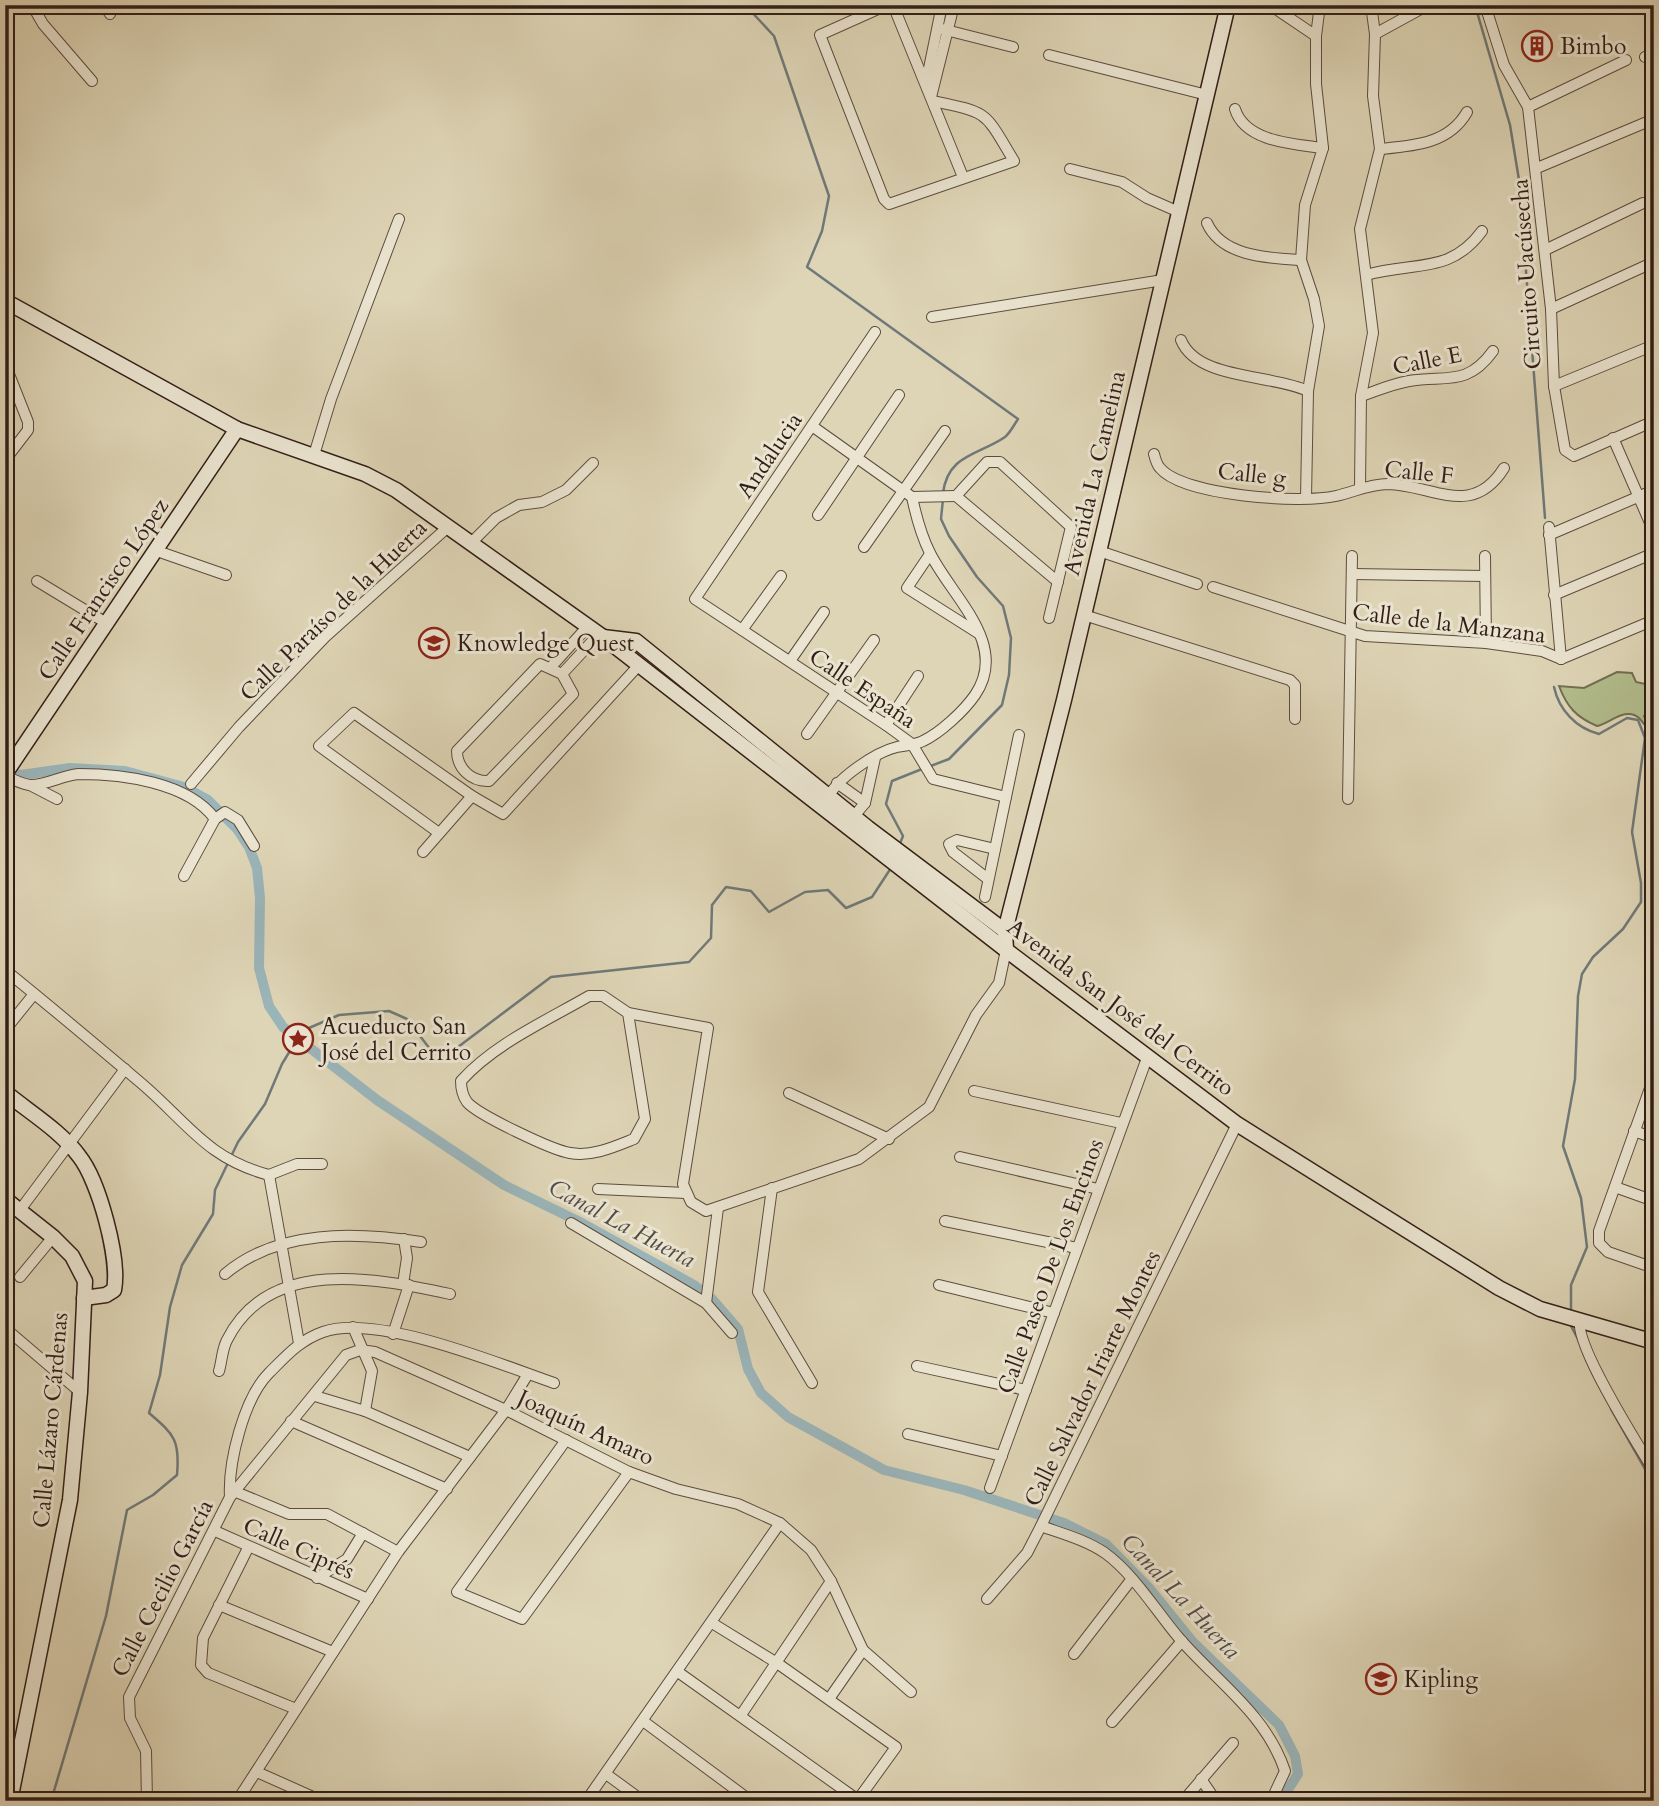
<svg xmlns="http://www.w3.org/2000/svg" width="1659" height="1806" font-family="Cardo,serif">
	<rect width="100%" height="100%" fill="#ded5b6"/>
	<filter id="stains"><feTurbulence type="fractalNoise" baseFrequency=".00286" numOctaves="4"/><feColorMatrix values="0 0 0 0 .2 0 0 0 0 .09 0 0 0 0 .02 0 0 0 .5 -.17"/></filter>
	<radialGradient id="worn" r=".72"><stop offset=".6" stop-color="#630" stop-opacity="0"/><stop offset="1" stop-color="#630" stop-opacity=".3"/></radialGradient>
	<path fill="#b2bd8d" stroke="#726e52" stroke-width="2" d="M 1617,672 L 1632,673 L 1636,682 L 1654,686 L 1654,712 L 1644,716 L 1650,730 C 1645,727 1644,723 1639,718 C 1626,706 1609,724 1597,726 C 1576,717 1567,707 1559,686 L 1584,688 Z"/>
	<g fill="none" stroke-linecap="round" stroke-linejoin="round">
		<g stroke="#707979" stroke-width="2.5">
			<path d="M 741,5 L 747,7 L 774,36 L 829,196 L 822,231 L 807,267 L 1018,419 C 1014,425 1010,433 1005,437 C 979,455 948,454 943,493"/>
			<polyline points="1475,5 1510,125 1519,180 1545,518"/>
			<path d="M 1554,687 C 1559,710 1576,728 1599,734 L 1627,718 L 1638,720 L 1645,738 L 1632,832 L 1641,883 L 1641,902 L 1623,929 L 1593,957 L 1582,974 L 1578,996 L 1575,1079 L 1563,1146 L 1581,1198 L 1587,1247 L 1571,1285 L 1571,1311"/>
			<polyline points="928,767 949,759 1002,705 1009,675 1011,638 1003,606 977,577 949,536 941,519 943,499"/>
			<polyline points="899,846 903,836 886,804 892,781 922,769"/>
			<polyline points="1570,1324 1580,1343"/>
			<polyline points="1611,1409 1654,1485"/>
			<path d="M 51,1801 L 106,1616 L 127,1510 L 153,1495 L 177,1475 C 180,1441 175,1435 149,1413 L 160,1375 L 170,1307 L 182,1265 L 213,1214 L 215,1190 L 238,1142 L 265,1104 L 282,1064 L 302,1031 L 339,1015 L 389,1011 L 407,1019 L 433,1053 L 458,1047 L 551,977 L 689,962 L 711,938 L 712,905 L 726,887 L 751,891 L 769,912 L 805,892 L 828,890 L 846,908 L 872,897 L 891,868"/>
		</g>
		<polyline stroke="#9ab5ba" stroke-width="10" points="5,772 21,775 70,768 125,771 184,787 208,800 237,829 249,847 257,868 260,898 259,968 269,1006 283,1027 377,1100 504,1185 582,1223 694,1285 712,1299 738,1329 748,1369 761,1393 788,1417 884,1470 964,1490 1064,1523 1106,1544 1149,1588 1192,1641 1279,1725 1295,1756 1298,1774 1287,1791 1287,1801"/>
		<g stroke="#5d4c3f" stroke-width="12">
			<g id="street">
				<polyline points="32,5 43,24 92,81"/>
				<polyline points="104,5 110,14"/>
				<path d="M 887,5 L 820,35 L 884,199 L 889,204 L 1014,161 C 984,111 990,113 933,101"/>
				<polyline points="893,5 963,177"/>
				<polyline points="1270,5 1316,36"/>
				<polyline points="1485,5 1504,65 1528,107 1551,309 1554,386 1565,450 1574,456 1654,421"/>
				<polyline points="942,29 1013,47"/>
				<polyline points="1375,34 1428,5"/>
				<polyline points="1049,55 1207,95"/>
				<polyline points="1645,57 1654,54"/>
				<polyline points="926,83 942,5"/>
				<polyline points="931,97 954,5"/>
				<polyline points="1528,107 1626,60"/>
				<path d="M 1235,109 C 1245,142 1294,144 1323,148"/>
				<path d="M 1380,149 C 1413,146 1449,144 1467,112"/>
				<polyline points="1537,168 1654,119"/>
				<polyline points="1070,169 1122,182 1147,198 1179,212"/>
				<path d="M 1207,223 C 1222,257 1269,258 1301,260"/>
				<polyline points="1545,250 1643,203"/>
				<path d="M 1366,275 C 1413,261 1450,275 1482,231"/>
				<polyline points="1551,309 1654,262"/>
				<polyline points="932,317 1163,280"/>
				<polyline points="875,332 695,599 886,725 912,744 933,779 1006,797"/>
				<path d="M 1181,340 C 1197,380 1272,374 1308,391"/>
				<polyline points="5,364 28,422 28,430 5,460"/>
				<polyline points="1554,386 1654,345"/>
				<path d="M 1361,396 C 1376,391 1392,384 1409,381 C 1446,375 1467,387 1493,351"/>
				<polyline points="812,426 912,497 956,496"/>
				<polyline points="1613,438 1654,532"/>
				<path d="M 1154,454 C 1155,458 1157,465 1160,468 C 1183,496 1302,504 1336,496 C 1354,492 1369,484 1388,484 C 1433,485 1472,519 1504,468"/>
				<polyline points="314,455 331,399 399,219"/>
				<polyline points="1360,487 1361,396 1373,333 1360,229 1380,149 1373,96 1375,34 1371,5"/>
				<polyline points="956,496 987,462 1000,462 1071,527 1049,618"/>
				<polyline points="956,496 1058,582"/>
				<polyline points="1306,498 1308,391 1319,326 1314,299 1301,260 1305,205 1323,148 1316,84 1316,36 1320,5"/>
				<polyline points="818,515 899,395"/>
				<polyline points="1549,527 1561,659"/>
				<polyline points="1549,535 1654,490"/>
				<polyline points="470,544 496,518 519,505 542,502 566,490 593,463"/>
				<polyline points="864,547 945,431"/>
				<polyline points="157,551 226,575"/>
				<polyline points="1099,551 1197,584"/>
				<polyline points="930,554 907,588 978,633"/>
				<polyline points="1485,556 1486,643"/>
				<polyline points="1352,574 1485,576"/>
				<polyline points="37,581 108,624"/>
				<polyline points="1213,587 1365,636 1486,643 1542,651 1561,659"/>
				<polyline points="1554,595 1654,553"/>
				<polyline points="1084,615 1290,680 1295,685 1295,719"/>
				<polyline points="742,630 781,576"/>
				<polyline points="1561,659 1654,620"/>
				<polyline points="790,661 824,612"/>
				<path d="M 540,664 L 562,674 L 573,694 L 489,781 C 471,782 457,768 457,751 Z"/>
				<polyline points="551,667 588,626"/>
				<polyline points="562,674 599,634"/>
				<polyline points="886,725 918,676"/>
				<polyline points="807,734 874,640"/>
				<path d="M 5,776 C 13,779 23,785 31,785 C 47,785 63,775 79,774 C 122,774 188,782 215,819"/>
				<polyline points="837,783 865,803"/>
				<polyline points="191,784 239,727 325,637 448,527"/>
				<polyline points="30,785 57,799"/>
				<polyline points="1348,799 1352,556"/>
				<path d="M 827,800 C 835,779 876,752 897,747 C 906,745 915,745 923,741 C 940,733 964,711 975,695 C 1010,644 951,596 930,553 C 921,535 916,516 912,497"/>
				<polyline points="850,821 865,803 875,758"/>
				<polyline points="439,833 319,746 354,713 472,796 503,814 639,665"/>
				<polyline points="423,852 472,796"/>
				<polyline points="184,876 215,819 225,812 238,820 254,846"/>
				<polyline points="988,879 953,852 949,844 957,840 995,849"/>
				<polyline points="985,897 1019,735"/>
				<path d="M 5,970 C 51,1007 96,1045 141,1083 C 188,1123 206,1158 269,1175"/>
				<path d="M 589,996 L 603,996 L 628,1013 L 645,1119 L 634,1139 C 614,1147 592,1157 570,1153 C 552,1150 478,1115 467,1102 C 462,1095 461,1089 461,1081 C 494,1044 546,1021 589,996 Z"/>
				<polyline points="628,1013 708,1028 683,1184 691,1202 706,1211 859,1159 929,1107 976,1015 999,983 1006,950"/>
				<polyline points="5,1030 34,994"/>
				<polyline points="1654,1077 1599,1231 1599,1243 1608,1252 1654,1268"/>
				<polyline points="974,1091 1121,1123"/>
				<polyline points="789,1093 889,1139"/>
				<polyline points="1634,1131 1654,1138"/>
				<polyline points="960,1157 1098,1189"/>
				<polyline points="269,1175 299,1343"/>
				<polyline points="269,1175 297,1164 322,1164"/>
				<polyline points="1615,1187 1654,1201"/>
				<polyline points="772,1188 758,1292 812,1383"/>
				<polyline points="598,1189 686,1193"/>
				<polyline points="20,1210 125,1069"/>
				<polyline points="945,1221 1077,1248"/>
				<polyline points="571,1223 706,1303 732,1333"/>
				<path d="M 225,1274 C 278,1229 356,1232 421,1242"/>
				<polyline points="20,1277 53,1237"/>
				<polyline points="403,1284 407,1258 404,1239"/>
				<polyline points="939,1285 1054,1313"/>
				<polyline points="706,1303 718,1208"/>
				<path d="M 1580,1321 C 1575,1345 1638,1445 1654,1471"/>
				<polyline points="353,1327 372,1371 365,1411"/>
				<polyline points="5,1328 80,1392"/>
				<polyline points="393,1334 409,1285"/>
				<polyline points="917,1366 1026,1390"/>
				<path d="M 219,1371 C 222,1361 222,1349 227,1340 C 269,1256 375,1278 450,1294"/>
				<polyline points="315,1396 365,1411 470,1457"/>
				<polyline points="291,1421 447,1489"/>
				<polyline points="908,1434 1002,1456"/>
				<polyline points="566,1440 457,1592 522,1619 629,1472"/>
				<polyline points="990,1488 1147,1058"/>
				<polyline points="236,1492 289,1514 327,1514 398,1552"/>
				<polyline points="230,1497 346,1355 360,1350 375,1352 506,1410 629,1472 676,1489 738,1504 780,1523 811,1550 831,1581 863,1650 911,1692"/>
				<path d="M 1041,1526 C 1063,1534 1086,1540 1105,1553 C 1134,1574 1156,1611 1179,1638 C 1217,1682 1266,1714 1285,1771 L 1271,1801"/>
				<polyline points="215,1531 368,1599"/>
				<polyline points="248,1548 203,1638 201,1665 208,1673 296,1709"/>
				<polyline points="317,1578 347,1559 363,1533"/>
				<polyline points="987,1599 1027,1553 1041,1526 1237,1124"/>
				<polyline points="219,1605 333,1652"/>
				<polyline points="712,1623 777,1663 896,1747 857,1801"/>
				<polyline points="1074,1654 1131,1580"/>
				<polyline points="678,1672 858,1800"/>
				<polyline points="829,1699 863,1650"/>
				<polyline points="741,1715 831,1581"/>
				<polyline points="643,1721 751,1801"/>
				<polyline points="1112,1722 1182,1641"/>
				<polyline points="257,1772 322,1801"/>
				<polyline points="606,1774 643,1801"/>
				<polyline points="1201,1779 1216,1801"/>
				<path d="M 147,1801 L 146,1751 L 130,1718 L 129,1697 L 230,1497 C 228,1462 244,1398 269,1373 C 286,1356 300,1340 323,1332 C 376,1313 499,1364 554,1383"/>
				<polyline points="237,1801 398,1552 506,1410 528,1374"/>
				<polyline points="586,1801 780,1523"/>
				<polyline points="1183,1801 1233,1743"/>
			</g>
		</g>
		<g stroke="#321e17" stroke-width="17">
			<g id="secondary">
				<polyline points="5,301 237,429 365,474 396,490 603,637 1006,950 1237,1124 1499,1288 1540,1309 1654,1342"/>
				<polyline points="603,637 636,641 868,828 1005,931"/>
				<polyline points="5,774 237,429"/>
				<polyline points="1006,950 1005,931 1064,700 1228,5"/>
				<path d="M 5,1092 C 29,1112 61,1131 79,1156 C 99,1181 120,1259 114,1290 L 106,1295 L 84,1298"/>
				<polyline points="5,1199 53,1237 72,1256 85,1281 80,1392 70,1500 10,1801"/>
			</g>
		</g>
		<use href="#street" stroke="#eae4d0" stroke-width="10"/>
		<use href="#secondary" stroke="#eae4d0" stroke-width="14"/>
	</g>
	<defs>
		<g id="building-ring" transform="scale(1.575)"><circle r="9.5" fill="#eae4d0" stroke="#8f2418" stroke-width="1.5"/><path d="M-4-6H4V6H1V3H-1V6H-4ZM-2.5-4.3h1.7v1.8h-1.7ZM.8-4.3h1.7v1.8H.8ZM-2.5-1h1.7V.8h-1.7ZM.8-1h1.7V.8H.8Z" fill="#8f2418"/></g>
		<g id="school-ring" transform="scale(1.575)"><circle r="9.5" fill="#eae4d0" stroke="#8f2418" stroke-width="1.5"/><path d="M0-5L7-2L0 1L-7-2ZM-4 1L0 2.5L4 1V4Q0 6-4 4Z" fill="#8f2418"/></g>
		<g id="sight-ring" transform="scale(1.575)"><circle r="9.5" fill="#eae4d0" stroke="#8f2418" stroke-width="1.5"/><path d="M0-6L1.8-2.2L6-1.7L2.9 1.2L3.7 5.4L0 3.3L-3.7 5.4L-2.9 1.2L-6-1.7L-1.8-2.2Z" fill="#8f2418"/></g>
	</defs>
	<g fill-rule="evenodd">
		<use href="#building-ring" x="1537" y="46"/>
		<use href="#school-ring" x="434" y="643"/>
		<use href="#sight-ring" x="298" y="1039"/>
		<use href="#school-ring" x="1381" y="1679"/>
	</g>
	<g text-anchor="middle" stroke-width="6" stroke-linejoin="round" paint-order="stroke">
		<g font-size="23" fill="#321e17" stroke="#eae4d0" text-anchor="start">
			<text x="1560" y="54">Bimbo</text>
			<text x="457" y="651">Knowledge Quest</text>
			<text x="321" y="1034">Acueducto San<tspan x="321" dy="26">José del Cerrito</tspan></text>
			<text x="1404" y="1687">Kipling</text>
		</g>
		<g font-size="23" fill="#321e17" stroke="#eae4d0">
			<text transform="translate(1526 274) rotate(-94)" y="8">Circuito Uacúsecha</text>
			<text transform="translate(1427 360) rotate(-11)" y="8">Calle E</text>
			<text transform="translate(769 455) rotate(-56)" y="8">Andalucia</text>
			<text transform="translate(1419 472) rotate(6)" y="8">Calle F</text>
			<text transform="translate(1094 473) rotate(-77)" y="8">Avenida La Camelina</text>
			<text transform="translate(1252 474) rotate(6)" y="8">Calle g</text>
			<text transform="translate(103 589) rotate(-56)" y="8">Calle Francisco López</text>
			<text transform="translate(333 610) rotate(-44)" y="8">Calle Paraíso de la Huerta</text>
			<text transform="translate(1449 623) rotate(7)" y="8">Calle de la Manzana</text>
			<text transform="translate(863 688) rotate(34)" y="8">Calle España</text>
			<text transform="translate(1121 1007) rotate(37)" y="8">Avenida San José del Cerrito</text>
			<text transform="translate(1050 1266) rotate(-70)" y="8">Calle Paseo De Los Encinos</text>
			<text transform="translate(1092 1378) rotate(-64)" y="8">Calle Salvador Iriarte Montes</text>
			<text transform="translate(50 1420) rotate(-85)" y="8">Calle Lázaro Cárdenas</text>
			<text transform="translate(586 1427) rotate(25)" y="8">Joaquín Amaro</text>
			<text transform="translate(299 1548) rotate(24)" y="8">Calle Ciprés</text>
			<text transform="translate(162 1588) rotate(-63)" y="8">Calle Cecilio García</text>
		</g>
		<g font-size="24" font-style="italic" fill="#514b48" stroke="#eae4d0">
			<text transform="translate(622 1223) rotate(28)" y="8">Canal La Huerta</text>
			<text transform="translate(1181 1596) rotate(47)" y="8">Canal La Huerta</text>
		</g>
	</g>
	<rect width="1659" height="1806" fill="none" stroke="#ded5b6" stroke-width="28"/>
	<rect x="7" y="7" width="1645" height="1792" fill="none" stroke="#321e17" stroke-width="3.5"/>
	<rect x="14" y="14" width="1631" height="1778" fill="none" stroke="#321e17" stroke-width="2"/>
	<rect width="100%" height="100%" filter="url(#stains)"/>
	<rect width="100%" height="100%" fill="url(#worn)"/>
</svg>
